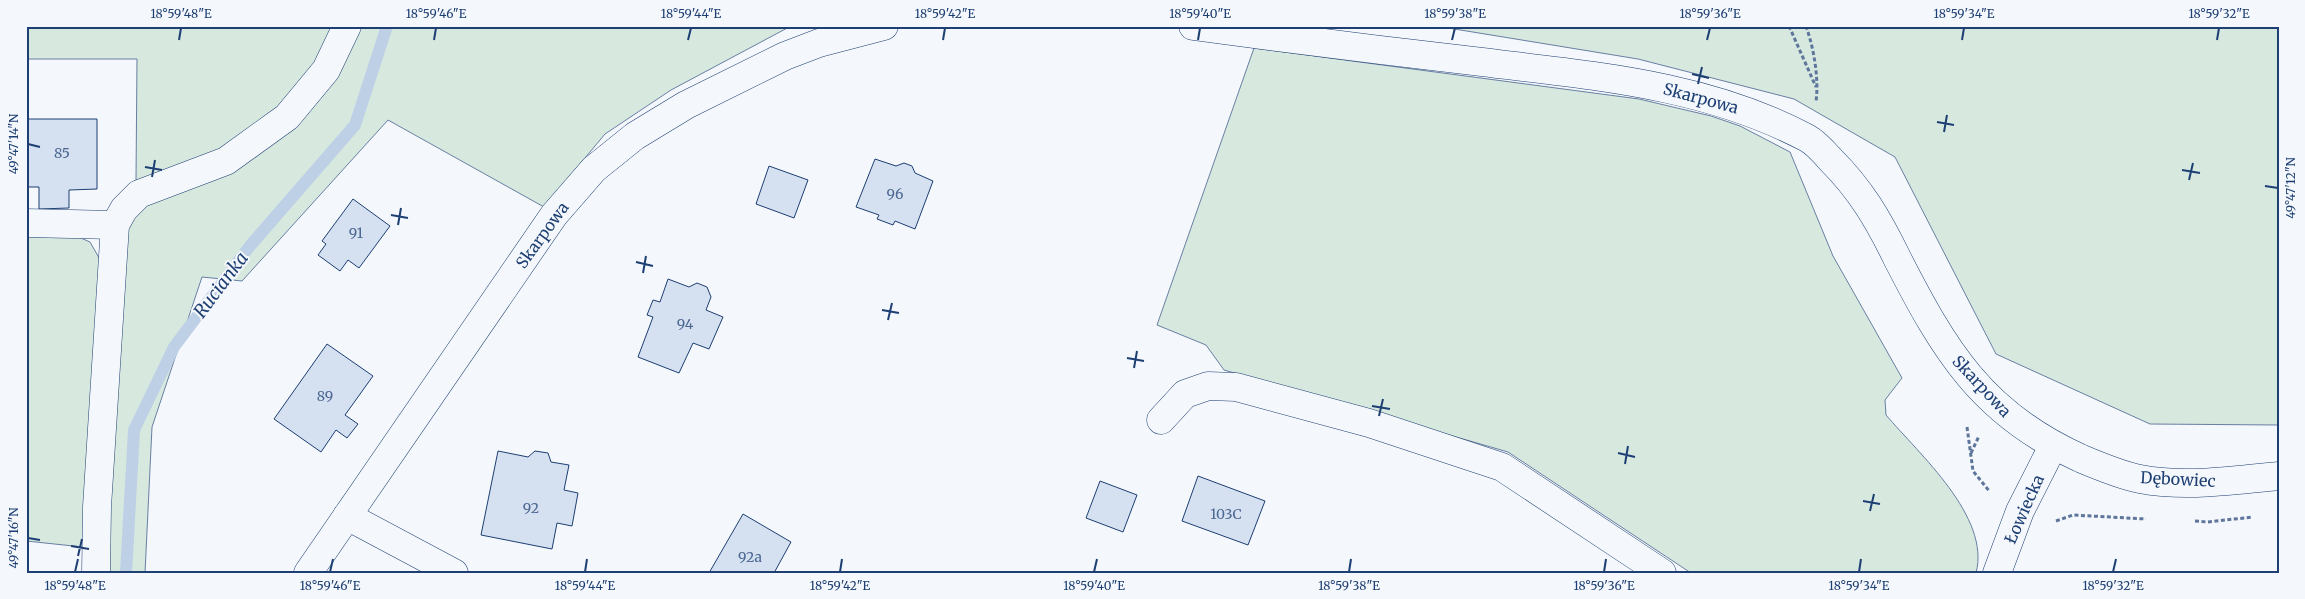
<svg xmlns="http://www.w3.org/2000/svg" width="2305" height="599" font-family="Merriweather,serif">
	<rect width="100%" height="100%" fill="#f4f7fb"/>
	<g fill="#d7e8df" stroke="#687fa3">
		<polygon points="26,26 791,26 671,90 605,134 544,207 388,120 242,281 202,277 152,427 145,573 108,573 114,396 126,231 142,204 136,179 137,59 26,59"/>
		<polygon points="1436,26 2279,26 2279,425 2150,424 1996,354 1895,157 1794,99 1638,59"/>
		<path d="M 1254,48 L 1639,99 L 1711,116 L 1740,126 L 1790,152 L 1833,256 L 1902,378 L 1885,400 L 1886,415 C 1919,454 1991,517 1976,573 L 1691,573 L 1508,452 L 1224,370 L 1206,345 L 1157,325 Z"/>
		<polygon points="26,235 74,235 90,242 102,263 83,547 26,541"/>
	</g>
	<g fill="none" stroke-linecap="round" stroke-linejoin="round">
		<polyline stroke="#bed0e5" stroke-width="12" points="126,573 134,430 174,347 249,247 355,125 387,26"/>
	</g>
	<g fill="#d5e0f0" stroke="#1d3f73">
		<polygon points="26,119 97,119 97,189 69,190 69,208 39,209 39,187 26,187"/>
		<polygon points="875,159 896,166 904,163 912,166 915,173 933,181 915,229 895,221 893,225 877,219 879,215 856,207"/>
		<polygon points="769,166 808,180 794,218 756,204"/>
		<polygon points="353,199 390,226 359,268 348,260 340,271 318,255 326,244 322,241"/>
		<polygon points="668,279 689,287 697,283 707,287 711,297 706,310 723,317 709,349 693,343 679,373 638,357 653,317 647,315 653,300 660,302"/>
		<polygon points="327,344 373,376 345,415 358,424 347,438 336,430 321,452 274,419"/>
		<polygon points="498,451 528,457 535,451 548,453 551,462 569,465 564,490 578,493 572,526 557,523 552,549 481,535"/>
		<polygon points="1198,476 1265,501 1248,545 1182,521"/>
		<polygon points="1100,481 1137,495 1123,532 1086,518"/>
		<polygon points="743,514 791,542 774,573 709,573"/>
	</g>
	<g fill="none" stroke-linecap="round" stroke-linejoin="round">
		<g stroke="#1d3f73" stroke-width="29">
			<g id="minor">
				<path d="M 1193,26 C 1289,39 1385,51 1482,62 C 1594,76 1705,84 1807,138 C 1816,143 1823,151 1830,159 C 1861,190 1878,219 1897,258 C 1944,350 1982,414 2080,458 C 2099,466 2120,475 2140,479 C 2186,488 2233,480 2279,476"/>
				<polyline points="26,223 115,225"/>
				<polyline points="1161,420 1185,394 1208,386 1236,387 1369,423 1502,467 1662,573"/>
				<polyline points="347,516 454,573"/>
				<polyline points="96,573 97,507 115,225 124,209 139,194 226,161 287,117 326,70 347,26"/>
				<polyline points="308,573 554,215 594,169 635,136 686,105 785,56 819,43 884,26"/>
				<polyline points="1997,573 2020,511 2053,446"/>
			</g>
		</g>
		<g stroke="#5e769c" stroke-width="3" stroke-dasharray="4 2.5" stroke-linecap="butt">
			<polyline points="1789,26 1816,87"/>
			<path d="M 1806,26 C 1814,49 1819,78 1816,102"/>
			<polyline points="1967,427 1973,471 1990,492"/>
			<polyline points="1971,453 1979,436"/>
			<polyline points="2056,521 2073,515 2146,519"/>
			<polyline points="2195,521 2207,522 2253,517"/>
		</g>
		<use href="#minor" stroke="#f4f7fb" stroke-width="28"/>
	</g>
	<path fill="none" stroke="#1d3f73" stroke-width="2" d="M 179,40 L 181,28M 434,40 L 436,28M 688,40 L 691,28M 943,40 L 945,28M 1198,40 L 1200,28M 1452,40 L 1455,28M 1707,40 L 1710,28M 1962,40 L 1964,28M 2217,40 L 2219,28M 1692,74 L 1709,78M 1698,84 L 1702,67M 1937,122 L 1954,125M 1944,132 L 1947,115M 28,144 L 40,147M 145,167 L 162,170M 2182,170 L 2200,173M 152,177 L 155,160M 2189,180 L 2193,163M 2265,186 L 2278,188M 391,215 L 408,218M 398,225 L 401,208M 636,262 L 653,266M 643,273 L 646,256M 882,310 L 899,313M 888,320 L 892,303M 1127,358 L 1144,361M 1134,368 L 1137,351M 1372,406 L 1390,409M 1379,416 L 1383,399M 1618,453 L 1635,457M 1625,464 L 1628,446M 1863,501 L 1880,504M 1870,511 L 1874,494M 28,538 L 40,540M 71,546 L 89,549M 78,556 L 82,539M 75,572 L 78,559M 330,572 L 333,559M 585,572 L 587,559M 840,572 L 842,559M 1094,572 L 1097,559M 1349,572 L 1351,559M 1604,572 L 1606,559M 1859,572 L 1861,559M 2113,572 L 2116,559"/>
	<g text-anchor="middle" stroke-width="4" stroke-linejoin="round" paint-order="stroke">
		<g font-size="14" fill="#4b6792">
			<text x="62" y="158">85</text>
			<text x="895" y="199">96</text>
			<text x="356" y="238">91</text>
			<text x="685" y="329">94</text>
			<text x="325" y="401">89</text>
			<text x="531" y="513">92</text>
			<text x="1226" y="519">103C</text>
			<text x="750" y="562">92a</text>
		</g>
		<g font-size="16" fill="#1d3f73" stroke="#f4f7fb">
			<text transform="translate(1701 98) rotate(15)" y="6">Skarpowa</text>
			<text transform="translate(542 235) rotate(-54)" y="6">Skarpowa</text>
			<text transform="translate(1982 386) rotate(47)" y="6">Skarpowa</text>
			<text transform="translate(2178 479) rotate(3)" y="6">Dębowiec</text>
			<text transform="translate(2024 509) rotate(-66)" y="6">Łowiecka</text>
		</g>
		<g font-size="18" font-style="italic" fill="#1d3f73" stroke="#f4f7fb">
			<text transform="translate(221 285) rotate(-53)" y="6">Rucianka</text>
		</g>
	</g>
	<rect width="2305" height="599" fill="none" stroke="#f4f7fb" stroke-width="55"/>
	<rect x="28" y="28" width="2250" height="544" fill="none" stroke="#1d3f73" stroke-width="2"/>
	<g font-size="12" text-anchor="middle" fill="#1d3f73">
		<text x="181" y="18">18°59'48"E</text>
		<text x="436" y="18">18°59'46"E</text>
		<text x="691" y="18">18°59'44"E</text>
		<text x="945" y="18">18°59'42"E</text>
		<text x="1200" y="18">18°59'40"E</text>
		<text x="1455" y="18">18°59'38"E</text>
		<text x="1710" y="18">18°59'36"E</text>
		<text x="1964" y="18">18°59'34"E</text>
		<text x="2219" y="18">18°59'32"E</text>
		<text transform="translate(14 144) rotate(-90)" y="4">49°47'14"N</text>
		<text transform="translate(2291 188) rotate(-90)" y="4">49°47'12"N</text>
		<text transform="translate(14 538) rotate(-90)" y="4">49°47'16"N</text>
		<text x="75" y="590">18°59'48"E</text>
		<text x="330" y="590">18°59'46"E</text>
		<text x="585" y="590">18°59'44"E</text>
		<text x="840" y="590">18°59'42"E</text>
		<text x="1094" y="590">18°59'40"E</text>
		<text x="1349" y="590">18°59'38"E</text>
		<text x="1604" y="590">18°59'36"E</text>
		<text x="1859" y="590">18°59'34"E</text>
		<text x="2113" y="590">18°59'32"E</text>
	</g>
</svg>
